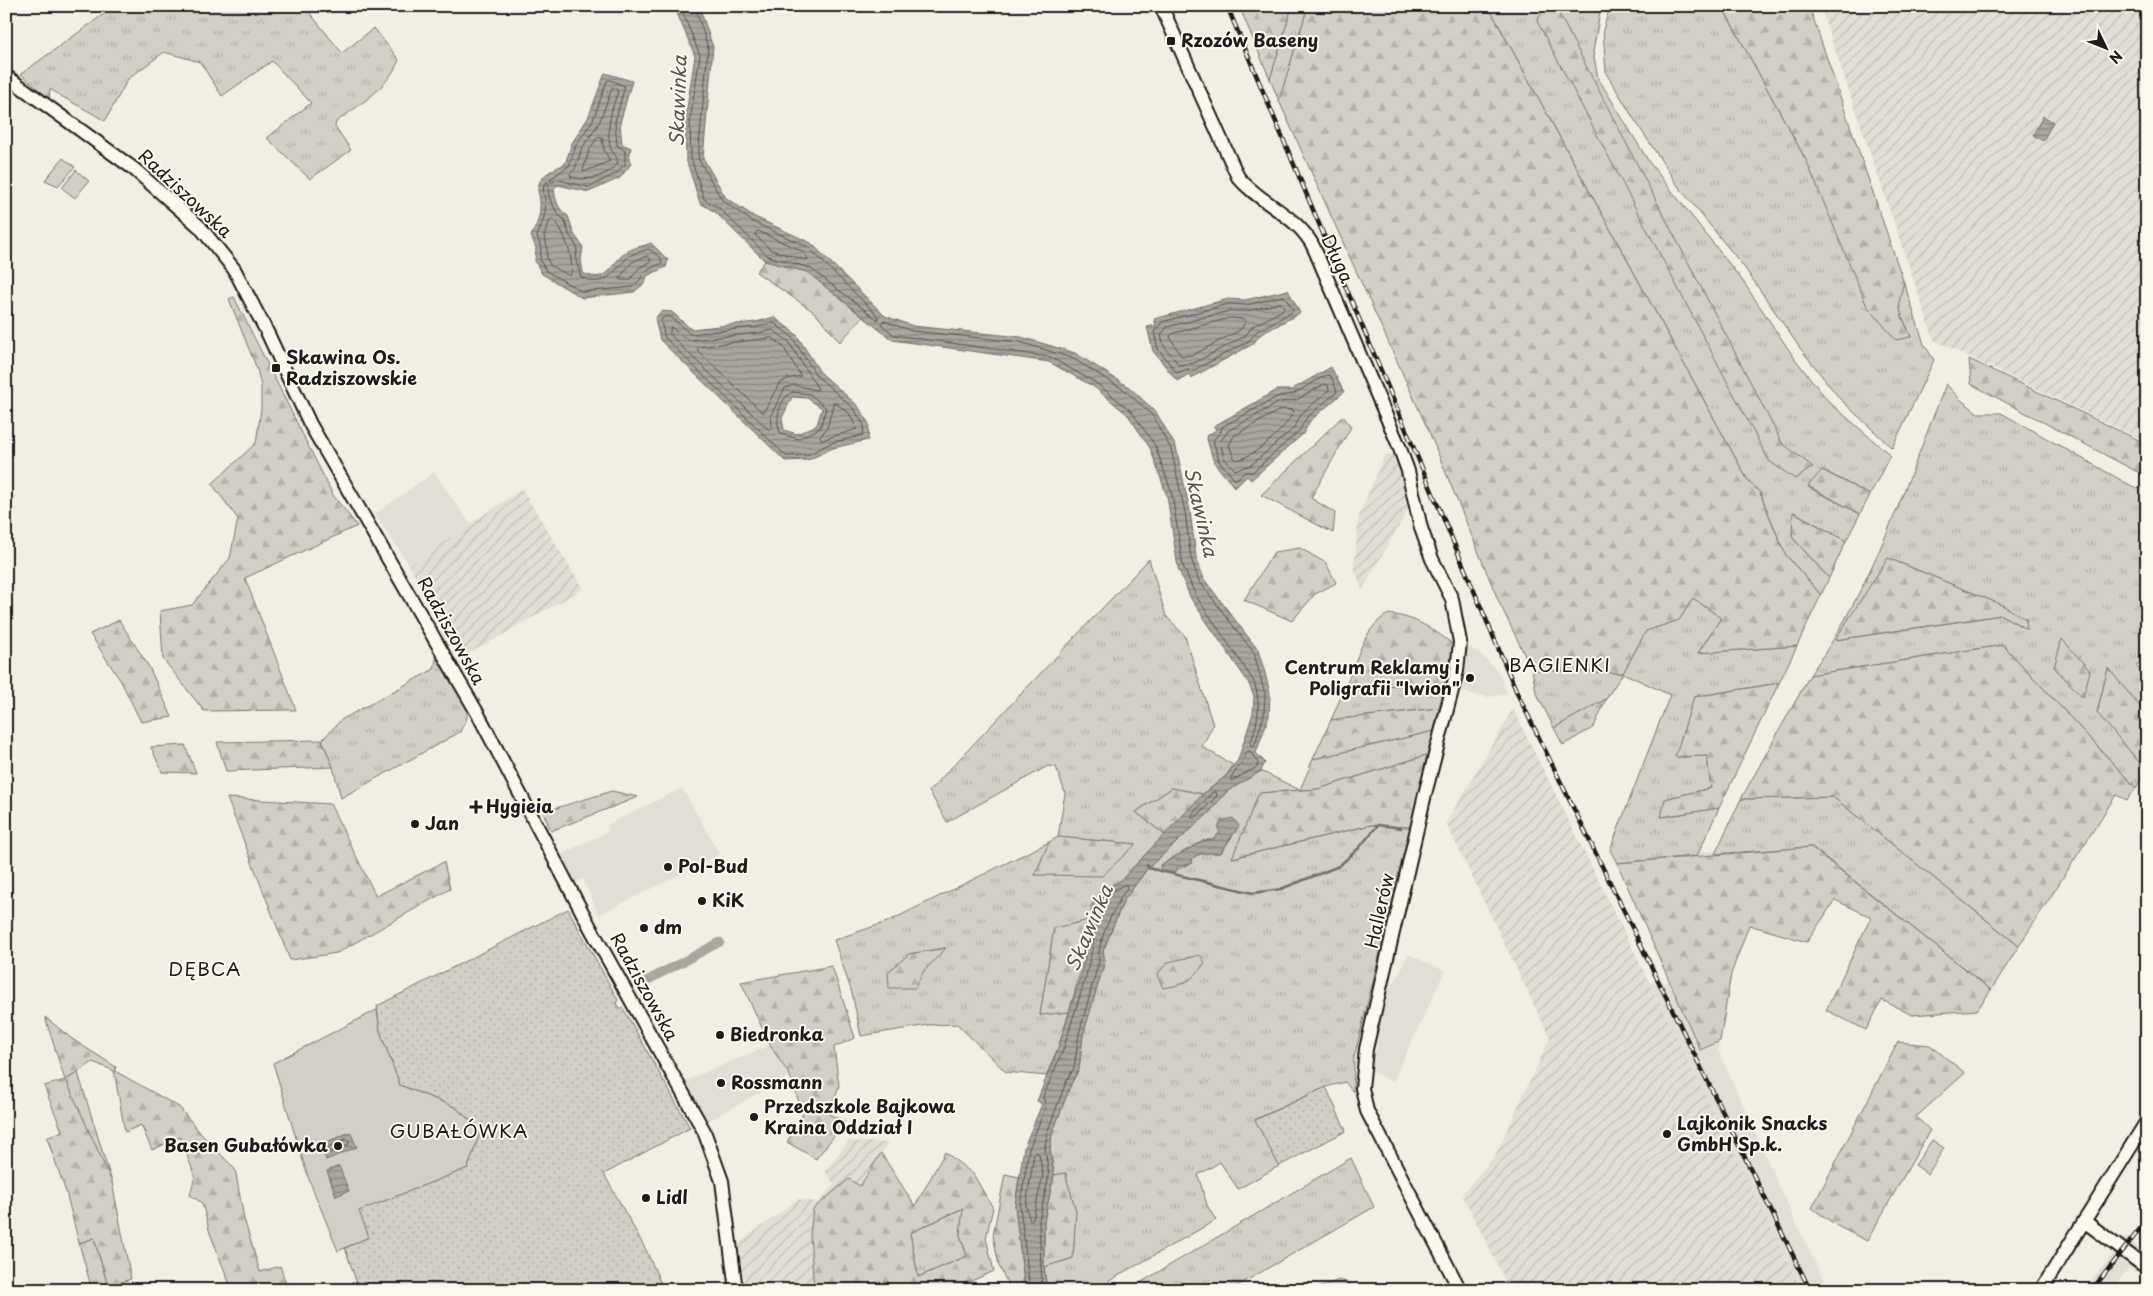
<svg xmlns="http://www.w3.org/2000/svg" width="2153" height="1296" font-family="'Playpen Sans',sans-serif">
	<defs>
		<pattern id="industrial-furrows" width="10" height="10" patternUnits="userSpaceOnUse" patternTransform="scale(1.25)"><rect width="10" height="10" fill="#e2ded5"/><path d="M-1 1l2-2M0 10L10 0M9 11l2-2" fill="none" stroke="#c1beb6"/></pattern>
		<pattern id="grass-tufts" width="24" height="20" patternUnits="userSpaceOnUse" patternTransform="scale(1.25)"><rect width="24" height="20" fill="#d2cfc6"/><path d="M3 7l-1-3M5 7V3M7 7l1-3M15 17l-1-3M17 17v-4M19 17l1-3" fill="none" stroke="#b4b1aa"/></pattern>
		<pattern id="forest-firs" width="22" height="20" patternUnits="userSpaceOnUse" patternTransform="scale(1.25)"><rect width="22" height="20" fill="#d2cfc6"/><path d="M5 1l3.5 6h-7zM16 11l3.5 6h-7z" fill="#b4b1aa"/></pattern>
		<pattern id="garden-dots" width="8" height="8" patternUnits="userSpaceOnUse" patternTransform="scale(1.25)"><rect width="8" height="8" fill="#d2cfc6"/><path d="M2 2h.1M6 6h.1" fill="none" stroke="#b4b1aa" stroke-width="1.8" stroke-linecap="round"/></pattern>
		<pattern id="water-rules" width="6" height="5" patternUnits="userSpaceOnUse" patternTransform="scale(1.25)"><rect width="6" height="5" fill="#a9a6a0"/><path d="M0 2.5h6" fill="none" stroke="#898682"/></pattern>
	</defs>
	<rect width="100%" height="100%" fill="#f2eee4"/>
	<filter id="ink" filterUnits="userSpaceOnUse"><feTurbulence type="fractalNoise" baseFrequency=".02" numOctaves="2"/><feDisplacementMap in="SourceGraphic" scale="10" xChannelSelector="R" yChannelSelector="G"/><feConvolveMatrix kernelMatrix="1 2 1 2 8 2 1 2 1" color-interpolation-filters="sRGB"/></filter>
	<g filter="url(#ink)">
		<g fill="#e2ded5">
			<polygon points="434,472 470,524 409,565 375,514"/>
			<polygon points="1467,647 1478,652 1497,670 1508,694 1487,697 1458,691"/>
			<polygon points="682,788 720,854 599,915 583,879 575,882 562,854 609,831 607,825"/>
			<polygon points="1752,847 1729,911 1718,1050 1799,1230 1829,1290 1802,1290 1649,983 1675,982 1672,917 1685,853"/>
			<polygon points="1408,954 1445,971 1393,1082 1366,1069 1377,1048 1372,1039 1386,980 1394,984"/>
			<polygon points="770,1045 790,1076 707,1122 682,1082"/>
			<polygon points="2125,1237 2141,1250 2137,1255 2143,1261 2136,1272 2129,1268 2112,1290 2084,1290 2115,1252 2110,1247 2118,1238 2122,1240"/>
		</g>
		<g fill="url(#industrial-furrows)">
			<polygon points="1820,6 2147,6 2147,442 1934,340"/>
			<polygon points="1385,454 1396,455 1411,505 1362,590 1354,567 1359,515"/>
			<polygon points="522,489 583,589 461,658 409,565"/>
			<polygon points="1513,709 1697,1078 1802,1290 1502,1290 1507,1284 1462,1194 1495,1156 1550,1038 1446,823"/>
			<polygon points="848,1141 888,1143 859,1186 810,1235 814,1290 745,1290 739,1243 798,1199 819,1202 834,1184 825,1171"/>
		</g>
		<g fill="url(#grass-tufts)" stroke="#777671" fill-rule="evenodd">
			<path d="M 115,6 L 304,6 L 342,53 L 374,28 L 399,60 C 387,89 360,104 336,122 L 335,126 L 351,150 L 310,179 L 267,138 L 311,103 L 272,61 L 222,96 L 200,62 L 164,52 L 128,79 L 105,121 C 87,109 67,101 50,89 L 49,99 L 21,74 Z"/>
			<polygon points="1292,6 1308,6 1279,101 1270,79"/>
			<polygon points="1488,6 1601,6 1593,52 1598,78 1649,162 1742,280 1795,359 1829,402 1890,455 1870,495 1823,470 1808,487 1860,514 1846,541 1794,512 1792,537 1829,578 1821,595 1785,554 1760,493 1747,479"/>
			<path d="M 1610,6 L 1722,6 L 1806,160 L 1911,337 C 1902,313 1894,309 1904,283 L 1924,344 L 1934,360 L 1892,448 L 1840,399 L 1800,348 L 1744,267 L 1678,186 L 1634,119 L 1606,73 L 1603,30 Z"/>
			<path d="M 1946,384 L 1960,399 L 1978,413 L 2001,413 L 2137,489 L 2147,486 L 2147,665 L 2140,661 L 2136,666 L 2147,677 L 2147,715 L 2108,669 L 2097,712 L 2146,770 L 2136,788 L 2003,645 L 1810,675 C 1872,588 1907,482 1946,384 ZM 1888,558 L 2002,605 L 2026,619 L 2026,629 L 2002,615 L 1836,640 Z"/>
			<path d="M 1149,559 L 1166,616 L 1185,636 L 1213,725 L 1202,747 L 1233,765 L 1226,776 L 1203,794 L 1172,788 L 1136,812 L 1165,835 L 1120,881 L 1102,890 L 1092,905 L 1090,920 L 1054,929 L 1040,1015 L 1069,1012 L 1058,1048 L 1046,1076 L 1006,1072 L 957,1024 L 928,1025 L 861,1036 L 852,993 L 834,940 L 887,922 L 1049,842 L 1035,875 L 1136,844 L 1058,837 L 1065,793 L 1056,767 L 1048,766 L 947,822 L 929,791 ZM 945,948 L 923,972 L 909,954 Z"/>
			<polygon points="1693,598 1721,618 1698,653 1797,646 1779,683 1694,697 1676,757 1707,756 1711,788 1665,799 1662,817 1719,808 1697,856 1617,863 1610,850 1670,695 1623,673 1606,699 1554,728 1536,692 1532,670 1623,673 1646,631 1679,620"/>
			<path d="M 436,659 C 447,669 466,699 467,714 C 468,722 462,726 460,732 L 341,798 L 333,767 L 322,740 L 341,720 L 434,669 Z"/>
			<polygon points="1346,685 1444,686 1439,708 1331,720"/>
			<path d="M 1434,731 L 1427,755 L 1318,789 L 1259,793 L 1233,858 L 1371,825 L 1411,827 L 1354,1058 L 1353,1092 L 1345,1082 L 1326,1087 L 1256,1119 L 1279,1166 L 1238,1189 L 1220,1162 L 1198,1175 L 1207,1205 L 1216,1220 L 1109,1281 L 1111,1290 L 1047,1290 L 1044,1267 L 1073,1258 L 1066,1173 L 1054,1175 L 1050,1148 L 1052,1134 L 1071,1084 L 1079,1069 L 1083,1035 L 1105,961 L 1103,951 L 1124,900 L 1148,868 L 1209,813 L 1226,792 L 1261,771 L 1300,790 L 1313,759 ZM 1239,826 L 1221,853 L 1205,852 L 1193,857 L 1192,863 L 1176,870 L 1160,865 L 1203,841 L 1214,839 L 1220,832 Z"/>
			<polygon points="1833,797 2019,946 1991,990 1812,847 1715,854 1741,799"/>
			<polygon points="78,1073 112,1182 65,1080"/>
			<polygon points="1351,1158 1374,1207 1230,1290 1128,1290"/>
			<polygon points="964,1208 960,1235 967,1256 918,1277 910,1233"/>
			<polygon points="94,1238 108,1286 92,1290 79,1243"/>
			<polygon points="1339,1280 1349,1283 1355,1290 1313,1290"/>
		</g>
		<g fill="url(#forest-firs)" stroke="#777671" fill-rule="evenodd">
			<polygon points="1239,6 1292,6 1270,79"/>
			<polygon points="1308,6 1488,6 1747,479 1760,493 1785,554 1821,595 1797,646 1698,653 1721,618 1693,598 1679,620 1646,631 1623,673 1532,670 1499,602 1430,434 1279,101"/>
			<polygon points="1546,6 1555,6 1782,443 1813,467 1795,479 1769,461 1537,21"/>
			<path d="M 1722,6 L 1809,6 L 1904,283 C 1895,307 1901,314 1911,337 L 1896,340 L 1867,306 L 1806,160 Z"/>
			<polygon points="765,261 807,272 863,317 840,342 814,312 756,272"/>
			<polygon points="234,297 333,495 357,526 245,578 296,710 204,711 163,659 160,611 192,605 230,558 238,519 212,484 256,443 261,409 261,386 257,369 229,299"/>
			<polygon points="1969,359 2147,444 2147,477 1971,384"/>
			<polygon points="1343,416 1351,427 1311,498 1335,513 1333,533 1261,495"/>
			<polygon points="1822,470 1870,495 1860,514 1808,486"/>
			<polygon points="1793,512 1846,541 1829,578 1792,537"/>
			<polygon points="1300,548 1326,563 1336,583 1315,594 1292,621 1244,600 1274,552"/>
			<polygon points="1888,558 2002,605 2026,619 2027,629 2001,615 1835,640"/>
			<path d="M 1389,614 C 1416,617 1433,629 1454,645 L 1444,686 L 1346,685 C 1356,663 1365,624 1389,614 Z"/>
			<polygon points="119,620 149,667 172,717 141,722 122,683 90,634"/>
			<polygon points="2062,639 2090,671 2083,698 2054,667"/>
			<polygon points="2003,645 2136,788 2127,800 2116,795 2019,946 1833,797 1741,799 1810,675"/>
			<polygon points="2108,668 2147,715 2146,770 2097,713"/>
			<polygon points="1779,683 1719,808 1661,817 1665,799 1711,788 1707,756 1675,757 1694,697"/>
			<polygon points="1606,699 1594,727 1563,745 1554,728"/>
			<polygon points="1439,708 1434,731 1313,759 1331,720"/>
			<polygon points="322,740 333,767 226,771 217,742"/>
			<polygon points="185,745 196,773 162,772 151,747"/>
			<polygon points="1427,755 1411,827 1371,825 1232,858 1259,793 1318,789"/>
			<polygon points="1172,788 1203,794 1165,835 1136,812"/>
			<polygon points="612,791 638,797 551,831 543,812"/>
			<polygon points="227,798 330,804 376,896 444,862 450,889 337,953 290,960"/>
			<polygon points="1058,837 1136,844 1102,876 1035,875 1049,842"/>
			<polygon points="1811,847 1991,990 1977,1010 1912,1015 1882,1000 1866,1030 1826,1010 1871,917 1835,900 1807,942 1749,925 1731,974 1720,1041 1700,1050 1617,863"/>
			<polygon points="1090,920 1088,944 1069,1012 1040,1015 1054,928"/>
			<polygon points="946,948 923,972 915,988 889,988 888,972 909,954"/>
			<path d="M 1200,955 L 1205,963 C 1190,982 1187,984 1163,988 L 1157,975 L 1168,962 Z"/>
			<polygon points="832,966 855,1038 834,1047 839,1086 829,1114 845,1122 816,1159 787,1142 803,1114 790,1076 770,1045 741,982"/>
			<polygon points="45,1017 72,1039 116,1067 115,1071 179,1107 202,1135 235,1169 244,1219 260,1272 280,1266 288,1290 232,1290 210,1233 202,1203 190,1195 195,1176 180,1137 152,1150 141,1125 125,1132 114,1071 93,1062 66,1080 112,1182 131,1279 108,1286 94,1238 79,1243 66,1192 47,1138 62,1131 44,1086 65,1080"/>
			<polygon points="1898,1042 1930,1045 1965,1073 1916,1117 1930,1130 1867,1241 1837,1226 1812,1208"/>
			<path d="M 945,1152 L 973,1174 L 993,1208 L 986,1238 L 994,1271 L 951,1290 L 814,1290 L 810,1235 L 813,1209 L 849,1179 L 860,1186 L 881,1153 L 915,1206 ZM 963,1208 L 960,1235 L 967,1256 L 918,1277 L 910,1233 Z"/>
			<polygon points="1065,1173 1076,1211 1073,1258 1044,1267 1044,1221 1054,1175"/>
			<polygon points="1005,1174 1019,1177 1015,1206 1025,1290 1011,1290 999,1266 993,1235"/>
		</g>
		<g fill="#d2cfc6" stroke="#777671">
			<polygon points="63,158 75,167 58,186 45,180"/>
			<polygon points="76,170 89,181 75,198 62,188"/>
			<polygon points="377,1010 380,1031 400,1085 455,1107 481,1130 468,1168 360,1211 369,1237 338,1251 308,1177 273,1063"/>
			<polygon points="1932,1140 1944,1148 1928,1174 1915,1165"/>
		</g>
		<g fill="url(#garden-dots)" stroke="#777671">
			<polygon points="568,909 618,1000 616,1003 619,1008 623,1008 690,1128 604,1174 646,1250 664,1290 359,1290 345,1248 369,1237 359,1211 468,1168 481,1130 455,1107 400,1085 380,1031 377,1006"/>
			<polygon points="1326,1087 1346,1131 1279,1166 1255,1120"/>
		</g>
		<g fill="url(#water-rules)" stroke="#716f6b" fill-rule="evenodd">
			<polygon points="674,6 699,6 713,47 703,158 726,198 755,217 811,243 885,316 913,326 1021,337 1075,353 1129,387 1156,412 1176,447 1190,511 1196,557 1204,579 1258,650 1265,673 1270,693 1269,716 1256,753 1265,762 1261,771 1226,792 1209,813 1148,868 1124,900 1103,951 1105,961 1083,1035 1079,1069 1071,1084 1052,1134 1050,1148 1054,1175 1044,1221 1044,1267 1047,1290 1025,1290 1015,1206 1024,1147 1042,1104 1037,1101 1058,1048 1081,975 1088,944 1092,905 1102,890 1120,881 1203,794 1226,776 1238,760 1253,713 1254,696 1248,682 1191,599 1178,568 1167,496 1150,448 1128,415 1094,387 1049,362 892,340 807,272 765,261 715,212 700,203 686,159 685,121 695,56"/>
			<path d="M 605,73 L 632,81 L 620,123 L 622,144 L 631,148 L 629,158 L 631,164 L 620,178 L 589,192 L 558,185 L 554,188 C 555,199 558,210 568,216 L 574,234 L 583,247 L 581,259 L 583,273 C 608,285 610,264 625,253 C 631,248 644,246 651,243 L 668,260 L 666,267 L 647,276 L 645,283 L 634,292 L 582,298 L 542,274 L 535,261 L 536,248 L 531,236 C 537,225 541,214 540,201 C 540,197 538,194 538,190 C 538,176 553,169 565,164 L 572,143 L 588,118 Z"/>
			<polygon points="2043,116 2053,122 2043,141 2033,135"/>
			<polygon points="1288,290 1300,313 1260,335 1253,344 1191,378 1189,374 1177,381 1153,351 1147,327 1156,325 1154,319 1228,299 1245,300"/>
			<path d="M 661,311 L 672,312 L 691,329 L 756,322 L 774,317 L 796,334 L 820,372 L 858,406 L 869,424 L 868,440 L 833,448 L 808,460 L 785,461 L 660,340 L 655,319 ZM 792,397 L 807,398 L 822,408 L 817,425 L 797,434 L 784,430 L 782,418 Z"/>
			<polygon points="1331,367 1344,392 1310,421 1303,434 1251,480 1247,476 1235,488 1214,463 1206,436 1216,430 1214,426 1277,390 1291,390"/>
			<path d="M 1233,818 L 1239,826 L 1220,853 C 1210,854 1198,851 1191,860 L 1193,863 L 1178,867 L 1174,873 L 1164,872 L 1160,868 L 1160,865 L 1203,841 L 1214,839 L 1220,832 L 1218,829 L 1221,821 Z"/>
			<polygon points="350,1132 357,1147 326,1160 320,1145"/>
			<polygon points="339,1166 349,1191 336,1196 327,1171"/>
		</g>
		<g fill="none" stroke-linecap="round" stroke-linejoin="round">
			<g stroke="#545351" stroke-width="1">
				<polyline points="680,6 700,55 690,121 691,158 704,199 719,208 768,256 810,268 878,320 878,316 808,247 753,222 722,200 698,158 708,48 695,6"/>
				<polygon points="610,80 625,86 615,122 617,145 625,151 625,164 617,173 589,187 559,180 551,182 550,179 569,166 576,145 593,120 607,81"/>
				<path d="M 613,87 L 618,91 C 612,109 606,126 610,146 C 612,154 617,154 618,163 C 606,177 588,182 571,177 L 570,174 L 575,169 L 582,148 L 599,123 Z"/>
				<polygon points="598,137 602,138 604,150 610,161 584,172 583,170 589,151"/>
				<path d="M 548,182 L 549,197 L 558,215 L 564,219 L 570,236 L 577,247 L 576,260 L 581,277 C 605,289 612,273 627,258 C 632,253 643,251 649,249 L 661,258 L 662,263 L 644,272 L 640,280 L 632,287 L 583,292 L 546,271 L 540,260 L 541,247 L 537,236 C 543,223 549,205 543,192 L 544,185 Z"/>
				<path d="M 553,219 C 564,228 576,263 570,276 L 551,266 L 547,259 L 547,246 L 544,236 L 550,220 Z"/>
				<polygon points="758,231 804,252 808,259 806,260 771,250 755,235"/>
				<polygon points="648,256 651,261 639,268 630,280 620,280 620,277 632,262"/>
				<polygon points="1284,296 1293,309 1292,312 1257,331 1249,341 1194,370 1187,369 1177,373 1158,349 1154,332 1162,322 1228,304 1246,305"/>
				<polygon points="1281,303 1284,307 1283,310 1253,326 1245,336 1194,363 1179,365 1164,346 1161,335 1167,327 1229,311 1247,311"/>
				<polygon points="664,317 671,317 690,334 757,327 774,323 792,337 816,375 854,409 864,425 863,435 831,443 807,455 786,456 665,338 661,321"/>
				<polygon points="1230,318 1244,319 1246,322 1240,330 1193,355 1181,356 1170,337 1172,334"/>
				<path d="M 884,321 L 912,331 L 1020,342 L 1072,358 L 1126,391 L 1152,415 L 1171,449 L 1185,512 L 1191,558 L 1199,581 L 1254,653 L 1265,694 L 1264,715 L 1254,747 L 1250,745 C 1258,722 1262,702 1253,680 L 1196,596 L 1183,566 L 1172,494 L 1155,445 L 1131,411 L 1096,383 L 1050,357 L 894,335 L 881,324 Z"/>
				<polygon points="671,327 684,338 691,340 758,333 773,330 788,341 818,389 816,390 794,385 785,388 771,415 772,428 769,430 679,344 670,334"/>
				<polygon points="772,338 782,345 801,376 787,379 779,384 763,413 697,350 699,347"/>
				<polygon points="1327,375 1331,376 1337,392 1307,417 1299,431 1253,472 1245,472 1237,479 1234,479 1219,461 1213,440 1220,433 1222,427 1279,396 1293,394"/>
				<polygon points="1325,384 1328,385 1329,390 1302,413 1294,428 1251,465 1235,470 1224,458 1220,442 1228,431 1280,402 1296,400"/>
				<path d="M 793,392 L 810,394 L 826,408 L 820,428 L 798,439 L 781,434 C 774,423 779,397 793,392 Z"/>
				<polygon points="834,402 849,413 857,429 822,440 820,437 827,428"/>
				<path d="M 1282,409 L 1294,410 C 1289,426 1252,460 1235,460 L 1229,445 L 1234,436 Z"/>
				<polygon points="1250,751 1258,763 1257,767 1231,781 1231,778 1242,762 1247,752"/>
				<polygon points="1213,792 1216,792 1217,796 1195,818 1192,818 1192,815"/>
				<polygon points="346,1139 349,1142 348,1145 331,1152 328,1151 329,1147"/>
				<polygon points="1037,1152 1039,1154 1043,1175 1033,1219 1030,1221 1026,1206 1034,1154"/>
				<path d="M 1030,1290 L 1020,1206 L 1029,1149 L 1046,1106 L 1043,1097 L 1063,1050 L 1086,976 L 1093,945 L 1097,907 L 1106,894 L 1126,884 L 1127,888 C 1116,904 1096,942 1099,961 L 1079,1034 L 1074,1068 L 1066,1082 L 1047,1133 L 1045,1148 L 1049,1176 L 1039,1220 L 1042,1290"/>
			</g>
			<polyline stroke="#716f6b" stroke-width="2.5" points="1147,865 1148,868 1253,893 1281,889 1339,866 1359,848 1378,825 1401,828"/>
			<polyline stroke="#a9a6a0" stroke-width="9" points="648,980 720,942"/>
			<g stroke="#1c1c1c" stroke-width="16">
				<g id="secondary">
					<path d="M 1161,6 L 1238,177 C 1260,204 1298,215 1314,248 L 1399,446 L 1408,471 L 1421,528 L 1432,559 L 1452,599 L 1460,642 L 1457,671 L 1425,794 L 1366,1049 L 1362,1088 L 1367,1111 L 1460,1290"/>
					<polyline points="6,76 134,169 200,227 234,269 268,334 310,424 478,714 590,927 704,1131 722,1181 736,1290"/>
					<polyline points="2084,1221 2147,1268"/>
					<polyline points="2041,1290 2147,1121"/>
				</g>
			</g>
			<use href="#secondary" stroke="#fbf7ec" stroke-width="12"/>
			<g stroke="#1c1c1c" stroke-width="4.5">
				<g id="rail">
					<polyline points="1227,6 1518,695 1810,1290"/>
					<polyline points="2092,1290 2147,1220"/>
				</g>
			</g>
			<use href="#rail" stroke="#fbf7ec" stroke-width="2.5" stroke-dasharray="8" stroke-linecap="butt"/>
		</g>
	</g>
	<g fill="#1c1c1c" stroke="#fbf7ec" stroke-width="2">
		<rect x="1166" y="36" width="10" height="10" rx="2.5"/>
		<rect x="271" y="363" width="10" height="10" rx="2.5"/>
		<circle cx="1470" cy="678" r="5"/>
		<path d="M473.5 799.5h5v5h5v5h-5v5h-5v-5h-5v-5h5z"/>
		<circle cx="415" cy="824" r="5"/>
		<circle cx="668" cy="867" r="5"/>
		<circle cx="702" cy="901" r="5"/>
		<circle cx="644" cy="928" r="5"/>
		<circle cx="720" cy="1035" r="5"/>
		<circle cx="721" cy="1083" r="5"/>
		<circle cx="754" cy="1117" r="5"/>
		<circle cx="1667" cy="1134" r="5"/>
		<circle cx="338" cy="1146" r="5"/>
		<circle cx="646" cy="1198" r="5"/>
	</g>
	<g text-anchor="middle" stroke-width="4" stroke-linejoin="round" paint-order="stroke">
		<g font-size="18" font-weight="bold" fill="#1c1c1c" stroke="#fbf7ec" text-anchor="start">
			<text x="1181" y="47">Rzozów Baseny</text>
			<text x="286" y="364">Skawina Os.<tspan x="286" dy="21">Radziszowskie</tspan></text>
			<text x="1460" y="674" text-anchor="end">Centrum Reklamy i<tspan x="1460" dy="21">Poligrafii "Iwion"</tspan></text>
			<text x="486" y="813">Hygieia</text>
			<text x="425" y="830">Jan</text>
			<text x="678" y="873">Pol-Bud</text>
			<text x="712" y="907">KiK</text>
			<text x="654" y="934">dm</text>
			<text x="730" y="1041">Biedronka</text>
			<text x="731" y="1089">Rossmann</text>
			<text x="764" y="1113">Przedszkole Bajkowa<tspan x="764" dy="21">Kraina Oddział I</tspan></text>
			<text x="1677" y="1130">Lajkonik Snacks<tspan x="1677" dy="21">GmbH Sp.k.</tspan></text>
			<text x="328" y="1152" text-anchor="end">Basen Gubałówka</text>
			<text x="656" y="1204">Lidl</text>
		</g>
		<g font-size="18" fill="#1c1c1c" stroke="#fbf7ec">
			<text transform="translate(185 194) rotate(43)" y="6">Radziszowska</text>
			<text transform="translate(1337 259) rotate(65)" y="6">Długa</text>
			<text transform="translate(451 631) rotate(61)" y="6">Radziszowska</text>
			<text transform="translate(1380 911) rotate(-77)" y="6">Hallerów</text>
			<text transform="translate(644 987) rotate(61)" y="6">Radziszowska</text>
		</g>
		<g font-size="19" font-style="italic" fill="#545351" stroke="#fbf7ec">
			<text transform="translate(678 101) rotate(-88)" y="7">Skawinka</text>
			<text transform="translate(1201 512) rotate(77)" y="7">Skawinka</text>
			<text transform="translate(1089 928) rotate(-67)" y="7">Skawinka</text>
		</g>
		<g font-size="19" letter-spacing="1" fill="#1c1c1c" stroke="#fbf7ec">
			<text x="1560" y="672">BAGIENKI</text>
			<text x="205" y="976">DĘBCA</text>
			<text x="459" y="1138">GUBAŁÓWKA</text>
		</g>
	</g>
	<rect width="2153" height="1296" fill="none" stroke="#fbf7ec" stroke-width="25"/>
	<rect x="12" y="12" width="2128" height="1271" fill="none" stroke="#1c1c1c" stroke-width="2" filter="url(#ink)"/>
	<g transform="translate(2106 48) rotate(133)" stroke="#fbf7ec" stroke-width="4" paint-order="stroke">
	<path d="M0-4L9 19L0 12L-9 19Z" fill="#1c1c1c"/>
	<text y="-8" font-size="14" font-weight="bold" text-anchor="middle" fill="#1c1c1c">N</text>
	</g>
</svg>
